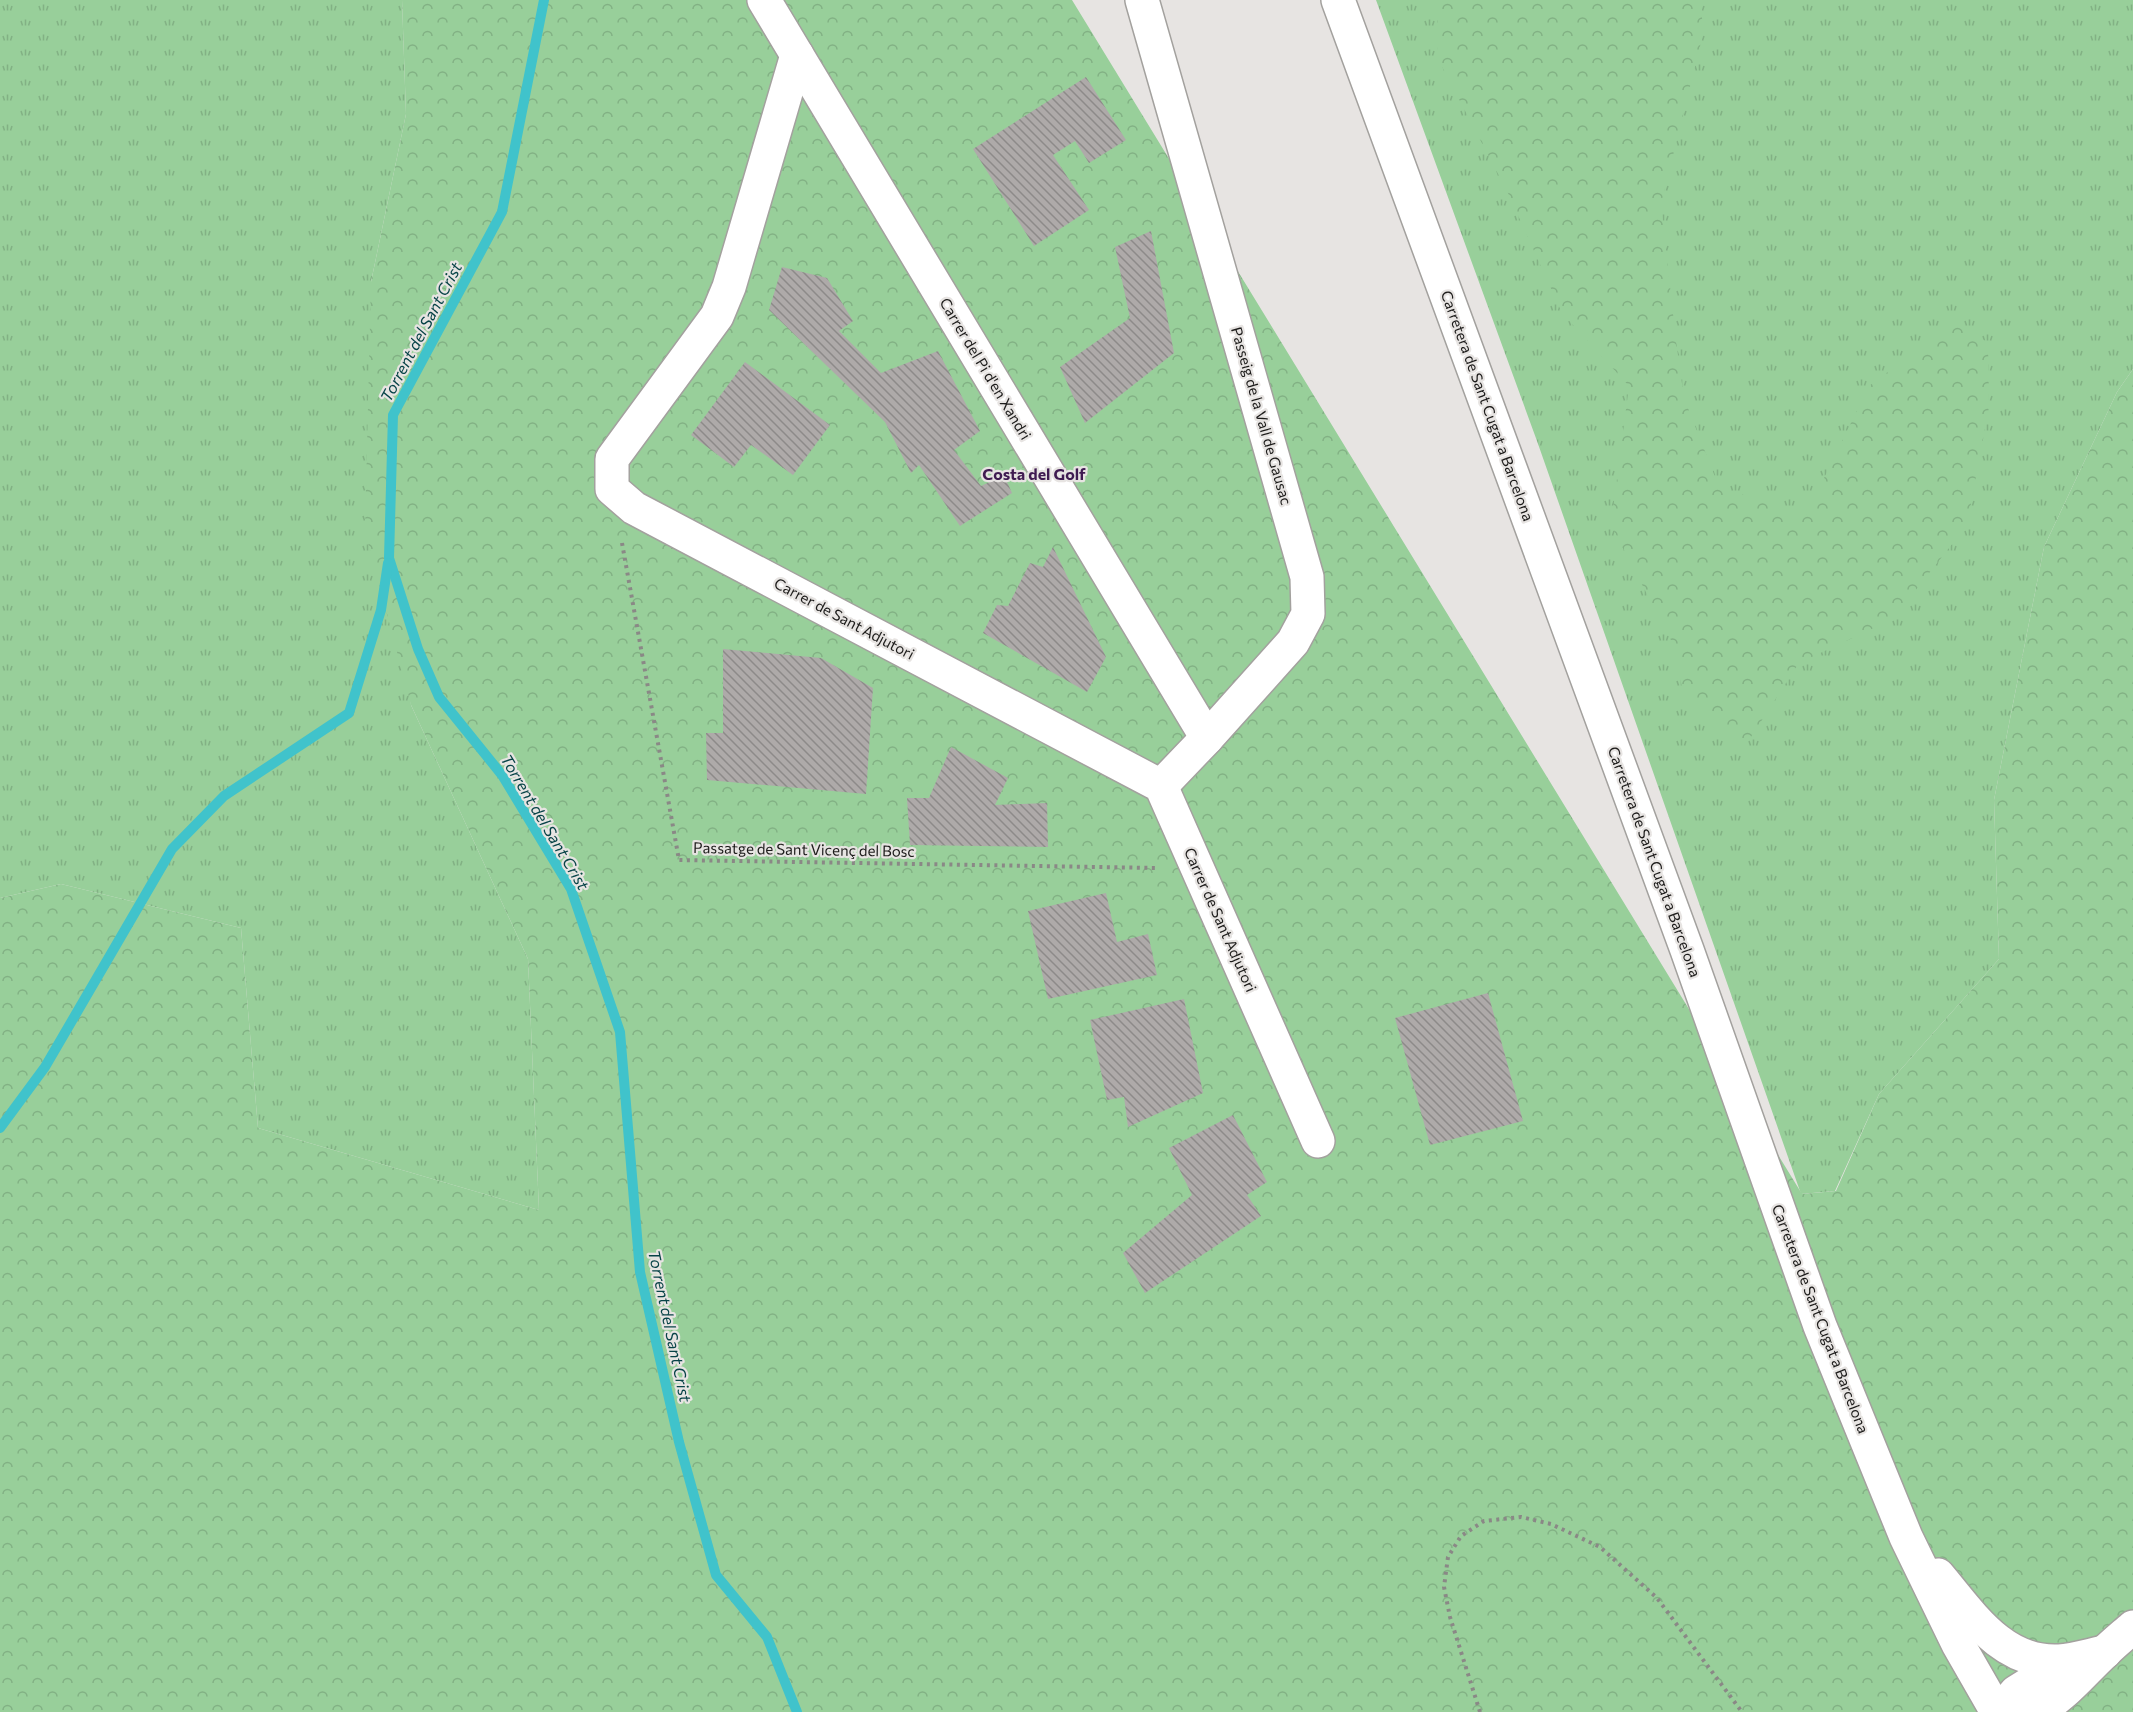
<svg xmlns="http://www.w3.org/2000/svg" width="2133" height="1712" font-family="Commissioner,sans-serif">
	<defs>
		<pattern id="grass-tufts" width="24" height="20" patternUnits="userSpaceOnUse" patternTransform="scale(1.5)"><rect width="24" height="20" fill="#98cf9a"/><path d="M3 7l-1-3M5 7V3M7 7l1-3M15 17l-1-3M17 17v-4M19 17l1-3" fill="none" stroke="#82b184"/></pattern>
		<pattern id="forest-crowns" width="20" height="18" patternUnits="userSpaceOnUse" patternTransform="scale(1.5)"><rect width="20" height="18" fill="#98cf9a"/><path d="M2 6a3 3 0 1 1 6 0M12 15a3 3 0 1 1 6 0" fill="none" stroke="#82b184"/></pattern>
		<pattern id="building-back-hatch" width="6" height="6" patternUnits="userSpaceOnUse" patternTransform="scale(1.5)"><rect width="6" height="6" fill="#aeaaa9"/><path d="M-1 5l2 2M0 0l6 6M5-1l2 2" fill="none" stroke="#8d8a89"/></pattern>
	</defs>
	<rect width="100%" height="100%" fill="#e7e4e2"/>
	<g fill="url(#grass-tufts)">
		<polygon points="0,0 402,0 406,114 371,282 411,705 528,959 539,1210 258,1128 241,928 61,884 0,898"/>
		<polygon points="1376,0 2133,0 2133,369 2117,392 2044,547 1994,800 1999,959 1879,1094 1835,1191 1801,1194 1537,441"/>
	</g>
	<g fill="url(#forest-crowns)">
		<polygon points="402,0 1072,0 1802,1194 1836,1191 1879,1094 1999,959 1994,800 2044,547 2117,392 2133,369 2133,1712 0,1712 0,898 61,884 241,928 258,1128 539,1210 528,959 411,705 365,531 371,282 406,114"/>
		<polygon points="1437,0 1701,0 1703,34 1661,204 1676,341 1684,398 1719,487 1806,515 1869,386 1956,321 1988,343 1989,407 1967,525 1893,619 1799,663 1747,743 1684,697 1673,644 1611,525 1629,386 1562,313 1508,193 1438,59"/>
	</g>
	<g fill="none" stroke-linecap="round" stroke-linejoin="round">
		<g stroke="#40c3cb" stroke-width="10">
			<polyline points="544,0 502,212 393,415 389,558 418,649 439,697 502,775 571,889 620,1032 640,1272 679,1442 716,1575 767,1637 797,1712"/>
			<polyline points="0,1128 45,1067 172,849 224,796 349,713 381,610 388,563"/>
		</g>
	</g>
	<g fill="url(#building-back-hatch)">
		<polygon points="1086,77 1126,140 1089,163 1075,141 1053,155 1089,210 1034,246 973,149"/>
		<polygon points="1151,231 1174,353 1085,423 1060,367 1130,318 1115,247"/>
		<polygon points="782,267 827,278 853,321 839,331 881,373 938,351 980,431 954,450 981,486 1004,475 1012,493 960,526 919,465 911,473 885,422 769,310"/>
		<polygon points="745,362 830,425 793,475 751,445 734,467 691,435"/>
		<polygon points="1053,547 1106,657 1087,692 983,633 997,605 1008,606 1030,563 1043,567"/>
		<polygon points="723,649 821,658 873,688 866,794 707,780 706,733 723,733"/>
		<polygon points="951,747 1008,778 995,805 1047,803 1048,847 910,845 907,798 929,798"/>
		<polygon points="1106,893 1117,942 1148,934 1157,975 1048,999 1028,911"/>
		<polygon points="1488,993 1523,1121 1430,1145 1395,1018"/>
		<polygon points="1184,999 1203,1093 1128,1127 1124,1097 1107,1100 1090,1020"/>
		<polygon points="1233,1115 1267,1182 1247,1195 1261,1216 1145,1293 1123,1253 1192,1195 1169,1148"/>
	</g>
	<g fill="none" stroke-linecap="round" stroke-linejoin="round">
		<g stroke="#a3a19e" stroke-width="36">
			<g id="minor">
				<polyline points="764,0 1207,738"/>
				<polyline points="1142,0 1307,577 1308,614 1293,642 1207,738 1161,786"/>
				<polyline points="797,55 729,287 717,316 612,459 612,489 634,508 1161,786 1318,1141"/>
				<path d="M 2034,1712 C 2063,1699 2082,1673 2105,1652 C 2114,1643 2124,1635 2133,1627"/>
			</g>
		</g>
		<g stroke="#a3a19e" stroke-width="36">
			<g id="major">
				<polyline points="1338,0 1687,950 1820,1326 1906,1537 1958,1644 1997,1712"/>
				<path d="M 1938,1575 C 1971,1614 2002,1664 2059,1661 C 2074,1660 2090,1655 2105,1652"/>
				<polyline points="1999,1712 2016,1692 2032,1682 2073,1665"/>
			</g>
		</g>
		<g stroke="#8a8886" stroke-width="4" stroke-dasharray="3 4.5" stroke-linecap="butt">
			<polyline points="622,543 679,860 1159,868"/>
			<polyline points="1480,1712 1450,1617 1444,1587 1448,1557 1461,1536 1484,1521 1521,1517 1551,1524 1600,1547 1657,1598 1742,1712"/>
		</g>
		<use href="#minor" stroke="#fff" stroke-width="33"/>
		<use href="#major" stroke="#fff" stroke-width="33"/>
	</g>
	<g text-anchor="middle" stroke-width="4.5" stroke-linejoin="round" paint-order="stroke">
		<g font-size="15" fill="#1c1b1a" stroke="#e7e4e2">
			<text transform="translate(985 369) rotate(59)" y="5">Carrer del Pi d'en Xandri</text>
			<text transform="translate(1487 406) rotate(70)" y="5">Carretera de Sant Cugat a Barcelona</text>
			<text transform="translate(1261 416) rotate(74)" y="5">Passeig de la Vall de Gausac</text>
			<text transform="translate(844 619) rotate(28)" y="5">Carrer de Sant Adjutori</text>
			<text transform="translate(804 850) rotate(1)" y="5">Passatge de Sant Vicenç del Bosc</text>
			<text transform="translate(1654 862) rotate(70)" y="5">Carretera de Sant Cugat a Barcelona</text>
			<text transform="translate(1220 920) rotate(66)" y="5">Carrer de Sant Adjutori</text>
			<text transform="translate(1820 1319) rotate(69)" y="5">Carretera de Sant Cugat a Barcelona</text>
		</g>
		<g font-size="16" font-style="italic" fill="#074347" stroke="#e7e4e2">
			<text transform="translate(421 332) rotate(-62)" y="6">Torrent del Sant Crist</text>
			<text transform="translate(545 822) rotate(59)" y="6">Torrent del Sant Crist</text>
			<text transform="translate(670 1326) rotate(78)" y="6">Torrent del Sant Crist</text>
		</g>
		<g font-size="16" font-weight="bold" fill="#3f1b51" stroke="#e7e4e2">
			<text x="1034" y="480">Costa del Golf</text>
		</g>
	</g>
</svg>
